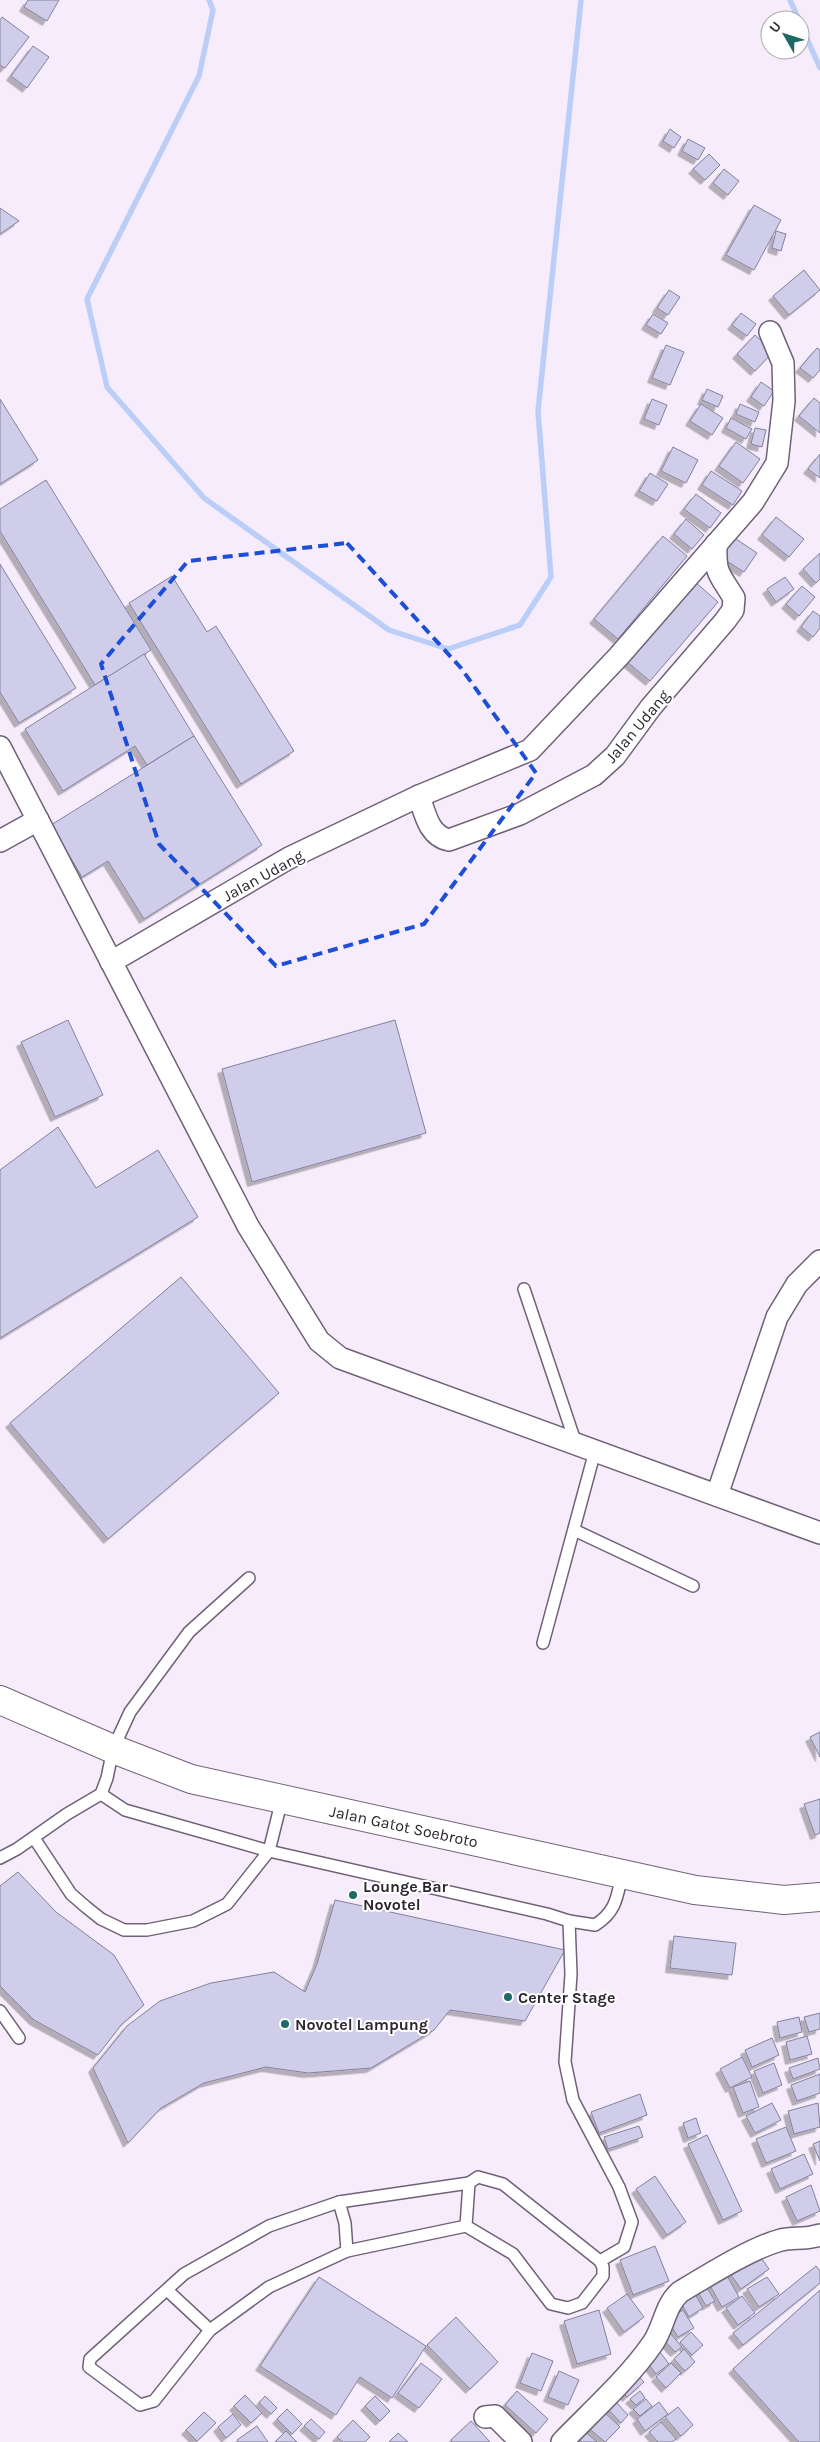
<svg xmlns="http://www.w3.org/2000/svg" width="820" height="2442" font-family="Karla,sans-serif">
	<defs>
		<filter id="shadow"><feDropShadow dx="-4.5" dy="4.5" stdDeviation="0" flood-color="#0004"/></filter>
	</defs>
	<rect width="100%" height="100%" fill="#f6ecfb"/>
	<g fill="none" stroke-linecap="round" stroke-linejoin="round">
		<g stroke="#bbcef8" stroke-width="5.5">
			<polyline points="209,0 213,10 199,76 87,299 107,387 204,498 389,630 448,649 520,625 551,577 538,411 581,0"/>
			<polyline points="790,0 799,20"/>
			<polyline points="800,23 820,68"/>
		</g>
	</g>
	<g fill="#d0cdea" stroke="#84819c" filter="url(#shadow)">
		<polygon points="28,0 59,0 47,21 24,7"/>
		<polygon points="2,17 29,37 5,68 0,65 0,20"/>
		<polygon points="33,46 49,57 27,88 11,76"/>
		<polygon points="670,129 681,137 674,148 663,141"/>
		<polygon points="688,139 705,148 698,160 682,151"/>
		<polygon points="709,154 720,165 705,180 693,169"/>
		<polygon points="724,169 739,181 728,195 713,183"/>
		<polygon points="754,205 781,220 754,270 726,255"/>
		<polygon points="0,208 19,221 0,234"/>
		<polygon points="776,231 786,234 781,251 772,248"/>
		<polygon points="804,270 820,290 789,315 773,296"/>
		<polygon points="669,290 680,297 668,315 657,308"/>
		<polygon points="741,313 756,324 747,336 732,325"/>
		<polygon points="653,314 668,323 661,334 646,325"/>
		<polygon points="755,335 773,352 755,371 737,354"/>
		<polygon points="666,345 684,352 670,385 652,378"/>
		<polygon points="817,348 820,350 820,370 813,378 800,368"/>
		<polygon points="761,382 774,391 764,406 751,397"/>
		<polygon points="707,389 723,396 718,407 702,400"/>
		<polygon points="814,398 820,403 820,433 799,416"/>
		<polygon points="0,399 38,460 0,484"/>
		<polygon points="652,399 667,405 659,425 644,419"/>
		<polygon points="701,404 723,418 712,435 690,421"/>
		<polygon points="740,404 759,412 755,422 736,414"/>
		<polygon points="731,418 752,429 746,439 726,428"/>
		<polygon points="755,428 766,430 762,447 751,444"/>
		<polygon points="736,442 760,459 743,483 719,466"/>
		<polygon points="673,447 698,460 686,483 661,471"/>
		<polygon points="820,454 820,478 808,469"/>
		<polygon points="711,471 742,491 733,505 702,485"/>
		<polygon points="650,473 668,484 657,501 639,491"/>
		<polygon points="46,480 151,650 95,685 0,531 0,509"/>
		<polygon points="696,494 721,513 710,528 684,509"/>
		<polygon points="776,517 804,539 789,557 762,535"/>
		<polygon points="686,519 704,535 692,549 674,534"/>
		<polygon points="730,535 757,553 744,572 717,555"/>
		<polygon points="663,536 687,556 618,639 594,619"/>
		<polygon points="820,553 820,579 816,583 803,569"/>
		<polygon points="0,564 76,688 19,723 0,692"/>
		<polygon points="172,576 207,632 216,626 294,751 241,784 129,603"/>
		<polygon points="785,577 794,589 776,602 767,589"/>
		<polygon points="694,581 718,602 650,681 626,661"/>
		<polygon points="802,586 815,597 799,616 786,604"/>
		<polygon points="813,611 820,616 820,628 813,637 801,627"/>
		<polygon points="144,654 194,736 147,765 135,746 63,791 25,729"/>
		<polygon points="194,736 262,845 144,919 108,861 82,877 51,825"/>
		<polygon points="68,1020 103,1095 55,1117 21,1042"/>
		<polygon points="395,1020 426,1133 252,1182 222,1069"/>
		<polygon points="58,1127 96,1188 158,1150 198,1217 0,1338 0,1170"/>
		<polygon points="181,1277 279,1393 108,1539 10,1423"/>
		<polygon points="820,1732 820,1757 810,1737"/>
		<polygon points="820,1799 820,1833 815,1835 804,1804"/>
		<polygon points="18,1872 56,1912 114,1955 144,2005 122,2024 98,2055 34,2020 0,1986 0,1886"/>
		<polygon points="335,1900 565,1950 525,2021 450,2010 434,2030 371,2068 308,2073 266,2067 204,2083 161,2108 128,2143 93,2068 127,2026 160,2001 211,1983 274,1972 305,1992 317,1964"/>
		<polygon points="674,1936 736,1943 732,1975 670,1968"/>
		<polygon points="820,2013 820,2029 809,2032 804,2017"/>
		<polygon points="799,2017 802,2032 780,2038 777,2022"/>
		<polygon points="807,2036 812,2054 790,2060 786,2042"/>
		<polygon points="772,2038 779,2055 752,2067 745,2050"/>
		<polygon points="742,2057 752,2077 730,2088 720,2069"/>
		<polygon points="818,2058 820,2069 793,2079 789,2068"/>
		<polygon points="774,2063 782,2085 763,2093 754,2071"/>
		<polygon points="820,2074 820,2093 797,2101 791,2085"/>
		<polygon points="750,2081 759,2107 743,2113 733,2087"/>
		<polygon points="640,2094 647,2115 599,2133 591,2112"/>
		<polygon points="772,2103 781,2120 755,2133 746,2116"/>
		<polygon points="818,2103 820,2127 794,2134 788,2111"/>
		<polygon points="696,2118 701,2133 688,2138 683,2123"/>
		<polygon points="639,2126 643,2137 608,2149 604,2137"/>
		<polygon points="786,2127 796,2151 766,2163 756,2139"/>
		<polygon points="707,2135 742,2211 723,2220 688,2144"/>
		<polygon points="820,2141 820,2161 813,2144"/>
		<polygon points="804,2154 813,2174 780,2189 771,2169"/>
		<polygon points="655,2176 686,2222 667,2235 636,2189"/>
		<polygon points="811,2185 820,2211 797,2221 786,2197"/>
		<polygon points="655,2246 669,2281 633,2295 620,2260"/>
		<polygon points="757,2252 769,2269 741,2289 729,2272"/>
		<polygon points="816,2266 820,2271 820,2283 743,2345 733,2333"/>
		<polygon points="725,2272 739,2297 722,2307 708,2282"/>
		<polygon points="319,2277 426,2346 392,2398 360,2377 336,2415 260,2366"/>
		<polygon points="767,2277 779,2294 759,2307 747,2289"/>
		<polygon points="702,2280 715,2301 706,2306 694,2285"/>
		<polygon points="691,2287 703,2308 689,2317 677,2296"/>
		<polygon points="820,2290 820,2442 799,2442 733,2369"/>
		<polygon points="627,2294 644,2317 624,2332 607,2308"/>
		<polygon points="742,2296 755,2313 738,2325 726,2308"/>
		<polygon points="599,2310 611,2354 577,2364 564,2321"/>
		<polygon points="683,2310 694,2328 678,2337 667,2319"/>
		<polygon points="456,2317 498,2362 470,2389 427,2345"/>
		<polygon points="691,2332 703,2345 692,2355 680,2342"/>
		<polygon points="670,2333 682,2347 675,2352 663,2339"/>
		<polygon points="657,2348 669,2364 656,2374 644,2358"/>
		<polygon points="684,2349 695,2362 685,2371 674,2359"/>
		<polygon points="532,2353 553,2361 541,2391 520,2383"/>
		<polygon points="421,2363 442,2379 419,2408 398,2393"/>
		<polygon points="671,2363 681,2373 666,2388 656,2377"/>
		<polygon points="559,2371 579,2380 568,2405 548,2397"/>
		<polygon points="635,2372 644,2382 627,2397 618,2387"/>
		<polygon points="517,2391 548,2419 536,2433 505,2405"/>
		<polygon points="640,2391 645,2398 636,2405 630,2399"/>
		<polygon points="245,2395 262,2413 251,2423 234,2406"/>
		<polygon points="265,2396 277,2408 271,2414 259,2403"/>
		<polygon points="375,2396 390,2411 380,2421 365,2406"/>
		<polygon points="613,2399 628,2415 621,2423 605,2406"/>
		<polygon points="646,2399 652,2406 640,2416 633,2409"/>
		<polygon points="659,2402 668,2414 645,2431 637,2419"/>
		<polygon points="678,2407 693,2425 681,2436 665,2417"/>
		<polygon points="287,2409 302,2424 292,2434 277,2419"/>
		<polygon points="602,2410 620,2427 605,2442 586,2426"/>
		<polygon points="204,2412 216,2423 197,2441 186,2430"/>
		<polygon points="233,2414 241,2425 226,2438 218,2427"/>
		<polygon points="311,2419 325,2432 319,2439 304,2426"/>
		<polygon points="353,2420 370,2437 365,2442 343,2442 337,2437"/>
		<polygon points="471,2421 490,2442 453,2442 451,2440"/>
		<polygon points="661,2422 676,2439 672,2442 658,2442 649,2432"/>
		<polygon points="257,2426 268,2442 239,2442 237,2440"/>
		<polygon points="580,2427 597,2442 582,2442 573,2434"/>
		<polygon points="286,2431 297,2442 275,2442"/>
		<polygon points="398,2433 408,2442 389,2442"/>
	</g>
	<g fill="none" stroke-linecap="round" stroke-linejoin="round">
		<g stroke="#716178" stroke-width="14">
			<g id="lane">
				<polyline points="524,1289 576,1444"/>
				<polyline points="574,1530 693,1586"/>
				<polyline points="249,1578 189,1632 130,1712 113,1749 107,1778 101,1794 125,1810 269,1851 547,1914 569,1921 571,1974 565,2062 573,2100 619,2187 632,2222 624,2247 600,2261"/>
				<polyline points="543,1643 595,1451"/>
				<polyline points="34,1838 71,1894 86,1907 101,1919 124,1930 147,1930 193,1921 227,1904 269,1851 282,1799"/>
				<polyline points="0,1858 17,1849 67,1814 101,1794"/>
				<path d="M 569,1921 L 595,1925 C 616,1912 617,1897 622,1875"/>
				<polyline points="0,2011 19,2038"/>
				<polygon points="339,2202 345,2223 347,2251 269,2287 210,2330 154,2401 140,2405 89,2367 90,2359 184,2274 269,2226"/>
				<polyline points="339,2202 469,2183"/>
				<polyline points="347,2251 466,2226 513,2254 551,2304 568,2308 582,2303 603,2276 603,2267 600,2261 503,2184 478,2177 469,2183 466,2226"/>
				<polyline points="167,2290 210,2330"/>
			</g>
		</g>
		<g stroke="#716178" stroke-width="24">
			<g id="street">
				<polyline points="0,747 248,1226 319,1341 340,1358 820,1533"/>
				<path d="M 419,796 C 425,814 429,836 449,840 L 520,814 L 594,775 L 615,756 L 651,707 L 725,621 L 733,610 L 734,598 C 719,573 715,575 716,544"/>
				<polyline points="0,841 38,820"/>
				<polyline points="111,962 289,858 419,796 530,750 619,656 753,502 777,463 784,401 783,363 770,332"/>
				<polyline points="717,1495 777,1317 797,1284 820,1261"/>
				<polyline points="485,2417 495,2416 521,2442"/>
				<path d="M 562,2442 C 593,2410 628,2379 653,2343 C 664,2327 665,2305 680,2292 C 707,2276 751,2248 781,2240 C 794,2237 804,2240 820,2235"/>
			</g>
		</g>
		<g stroke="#716178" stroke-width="30">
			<polyline id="primary" points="0,1700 113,1749 191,1779 695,1890 784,1900 820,1897"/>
		</g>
		<use href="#lane" stroke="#fff" stroke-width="11"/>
		<use href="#street" stroke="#fff" stroke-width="21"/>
		<use href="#primary" stroke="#fff" stroke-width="28"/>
	</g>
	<path fill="none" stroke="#1d4ed8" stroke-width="4" stroke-dasharray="10 6" stroke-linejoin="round" d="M 347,543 L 461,668 L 536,773 L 424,924 L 276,966 L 159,844 L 101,664 L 188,561 Z"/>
	<g fill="#1d6966" stroke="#fff" stroke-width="2">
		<circle cx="353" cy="1895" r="5"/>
		<circle cx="508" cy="1997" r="5"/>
		<circle cx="285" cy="2024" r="5"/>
	</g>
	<g text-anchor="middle" stroke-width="4" stroke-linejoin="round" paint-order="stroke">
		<g font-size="16" fill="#2d2630" stroke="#fff">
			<text transform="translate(637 726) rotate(-50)" y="6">Jalan Udang</text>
			<text transform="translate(263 875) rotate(-29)" y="6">Jalan Udang</text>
			<text transform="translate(404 1826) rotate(12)" y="6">Jalan Gatot Soebroto</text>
		</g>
		<g font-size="16" font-weight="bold" fill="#2d2630" stroke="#fff" text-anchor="start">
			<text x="363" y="1892">Lounge Bar<tspan x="363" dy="18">Novotel</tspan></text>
			<text x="518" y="2003">Center Stage</text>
			<text x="295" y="2030">Novotel Lampung</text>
		</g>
	</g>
	<g transform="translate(785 35) rotate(309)"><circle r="24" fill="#ffffff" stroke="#aba8ac"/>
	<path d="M0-4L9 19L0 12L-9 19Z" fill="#1d6966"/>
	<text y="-8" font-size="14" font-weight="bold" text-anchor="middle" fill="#2d2630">U</text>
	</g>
</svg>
